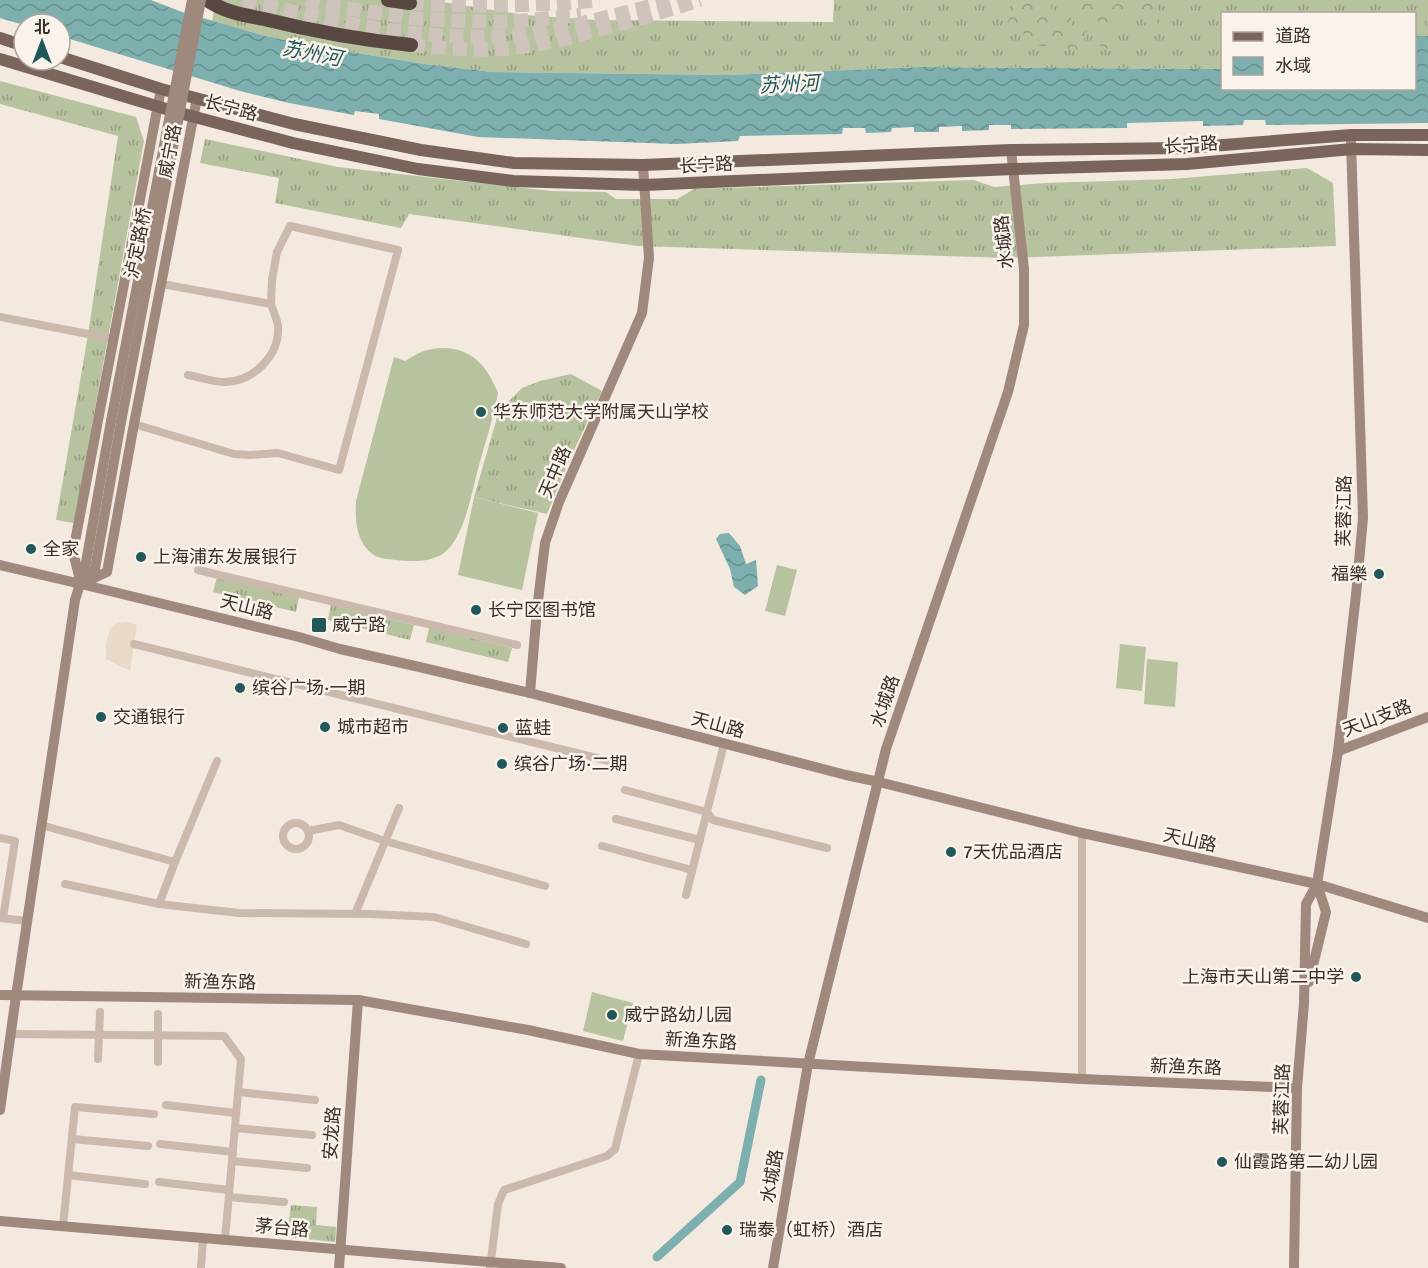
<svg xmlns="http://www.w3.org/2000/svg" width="1428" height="1268" font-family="Signika,'Noto Sans SC',sans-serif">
	<defs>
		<pattern id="grass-tufts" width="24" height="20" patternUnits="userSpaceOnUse" patternTransform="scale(1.5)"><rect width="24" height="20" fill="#b7c29f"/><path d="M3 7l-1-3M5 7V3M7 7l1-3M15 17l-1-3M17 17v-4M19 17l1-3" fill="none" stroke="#969e82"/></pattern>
		<pattern id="forest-crowns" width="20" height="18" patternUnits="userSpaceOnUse" patternTransform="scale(1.5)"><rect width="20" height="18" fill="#b7c29f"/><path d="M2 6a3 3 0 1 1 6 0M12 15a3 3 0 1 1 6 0" fill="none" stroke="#969e82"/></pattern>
		<pattern id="water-waves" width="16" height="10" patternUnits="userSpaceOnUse" patternTransform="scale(1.5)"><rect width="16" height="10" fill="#7eafaf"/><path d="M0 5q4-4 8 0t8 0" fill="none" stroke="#688f8f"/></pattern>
	</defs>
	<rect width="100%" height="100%" fill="#f3e9df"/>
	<g fill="url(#grass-tufts)">
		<polygon points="216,0 430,0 525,15 596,20 833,22 834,0 1428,0 1428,36 1415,36 1414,14 1222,14 1222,69 921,67 728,75 492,72 425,64 313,46 262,35 212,21"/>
		<polygon points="0,81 136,117 144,141 74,523 56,520 87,341 118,136 0,104"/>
		<polygon points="205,139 338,167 551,191 606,192 616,199 677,199 694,189 974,180 994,187 1045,183 1172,179 1307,168 1333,183 1336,246 1006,258 638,246 409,214 401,228 275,203 279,178 200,163"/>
		<polygon points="571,374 602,391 567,465 547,514 474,497 499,411 522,388 540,381"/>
		<polygon points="217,577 299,597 296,612 213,592"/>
		<polygon points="331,605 414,625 410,640 328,620"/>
		<polygon points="429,628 512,648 508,662 426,642"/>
		<polygon points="291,1205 317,1207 316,1225 336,1227 335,1242 287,1237"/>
	</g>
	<g fill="url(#forest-crowns)">
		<path d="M 1012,0 L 1051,0 L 1051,9 L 1056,12 L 1062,11 L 1071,15 L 1071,28 L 1080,25 L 1092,25 L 1084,34 L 1084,47 L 1077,52 C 1062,44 1039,46 1022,47 L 1024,37 L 1022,29 L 1007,22 C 1014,14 1015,9 1012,0 Z"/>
		<path d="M 1070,0 L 1111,0 L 1104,4 L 1106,13 L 1121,0 L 1145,0 L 1146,1 L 1154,0 L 1157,10 L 1156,15 L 1163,27 L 1156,37 L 1153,30 L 1138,14 C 1130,14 1125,18 1117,21 L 1112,32 L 1113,41 L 1110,49 L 1101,47 L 1095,35 L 1101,30 L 1102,25 L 1095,18 L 1079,18 Z"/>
	</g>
	<g fill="#b7c29f">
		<path d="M 443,348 C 473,348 488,368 498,393 C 493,419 485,444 478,469 C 471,495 467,524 451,546 C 438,563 415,562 396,560 C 389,559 380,559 374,555 C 356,543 355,520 356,501 L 394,357 L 405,361 C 420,352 425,349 443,348 Z"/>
		<polygon points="474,497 538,513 522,590 458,575"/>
		<polygon points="777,565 797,570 785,616 765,611"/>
		<polygon points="1120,644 1146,647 1142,691 1116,688"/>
		<polygon points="1147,659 1178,662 1175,707 1144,704"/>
		<polygon points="592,992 633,1003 623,1041 583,1031"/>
	</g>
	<polygon fill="#ead9c6" points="128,622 137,625 130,671 106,659 106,644 110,629 118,623"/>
	<g fill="url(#water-waves)">
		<polygon points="0,0 151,0 182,12 262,35 313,46 425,64 492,72 728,75 921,67 1222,69 1222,88 1414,88 1415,36 1428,36 1428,123 1266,125 1265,120 1244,120 1243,125 1203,126 1203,121 1127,123 1127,128 1011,129 1011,125 989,125 989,130 962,131 962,126 939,127 939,132 914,132 914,127 892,128 891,132 866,133 865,128 843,128 842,134 740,136 738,141 676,144 478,137 379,119 379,114 355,111 354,115 289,103 240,91 60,36 60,24 24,24 24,25 0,18"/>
		<polygon points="729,533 740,546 746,564 756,560 758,586 745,595 734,587 730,569 716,539 720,534"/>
	</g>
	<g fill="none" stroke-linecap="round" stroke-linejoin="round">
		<polyline stroke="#7eafaf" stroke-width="9" points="657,1257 740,1182 761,1080"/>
		<g stroke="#cec4bb" stroke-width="14" stroke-dasharray="14 7" stroke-linecap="butt">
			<path d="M 243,0 C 312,16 380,33 450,36 C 473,37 496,37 519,35 C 572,28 624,12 675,0"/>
			<polyline points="306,0 331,6 420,19 464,21 508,22 581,15"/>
			<path d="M 410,3 C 447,6 484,6 521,5 C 547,4 573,3 599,0"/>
			<path d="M 411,45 C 441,48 473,51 503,49 C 534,47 564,39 594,31 C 629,22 665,11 700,0"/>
		</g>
		<g stroke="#cbb9ab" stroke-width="8">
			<polyline points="0,317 114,339"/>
			<path d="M 188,375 C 200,377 213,382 225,382 C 253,382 280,355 278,326 C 277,319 273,311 271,304"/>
			<polyline points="134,424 234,454 250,455 278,453 339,470 398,250 290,226 277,252 272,280 271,304 162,284"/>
			<polyline points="198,570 517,645"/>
			<polyline points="134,644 625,765"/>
			<polyline points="625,790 707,812 713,820 827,848"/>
			<polyline points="616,819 700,840"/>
			<circle cx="296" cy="836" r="13"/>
			<polyline points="41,825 175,862 159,904 65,884"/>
			<polyline points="308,831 339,825 385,841 545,886"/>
			<polyline points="1082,833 1082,1079"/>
			<polyline points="0,838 15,841 3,918"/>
			<polyline points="602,846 692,870"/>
			<polyline points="175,862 217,761"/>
			<polyline points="686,895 724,744"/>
			<polyline points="159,904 239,913 371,914 434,917 526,944"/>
			<polyline points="355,914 399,808"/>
			<polyline points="0,918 27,921"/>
			<polyline points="10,1034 224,1036 241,1059 225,1239"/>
			<polyline points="98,1059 100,1012"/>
			<polyline points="158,1062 158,1014"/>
			<polyline points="238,1092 315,1100"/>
			<polyline points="166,1105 236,1113"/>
			<polyline points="235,1128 312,1135"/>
			<polyline points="72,1139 148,1146"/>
			<polyline points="160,1144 233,1152"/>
			<polyline points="232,1161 307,1168"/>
			<polyline points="68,1175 145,1184"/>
			<polyline points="159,1182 229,1190"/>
			<polyline points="229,1197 284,1202"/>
			<polyline points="63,1226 75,1107 154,1114"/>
			<polyline points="201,1268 203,1238"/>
			<polyline points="490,1268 498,1204 504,1190 607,1156 615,1149 639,1054"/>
		</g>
		<g stroke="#9f887c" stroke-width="10">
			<polyline points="0,565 81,584 299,637 340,649 415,666 530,693 846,775 879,782 1082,833 1317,884 1428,918"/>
			<polyline points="85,579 95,569 121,422"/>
			<polyline points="80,580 73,552 161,89"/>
			<polyline points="81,584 107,572 134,424 197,98"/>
			<polyline points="530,693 537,609 545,543 559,502 642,313 649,258 643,165"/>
			<polyline points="1338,751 1428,717"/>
			<polyline points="1309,982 1326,912 1317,884"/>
			<polyline points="0,995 358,1000 528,1030 639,1054 1082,1079 1297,1088"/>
			<polyline points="0,1110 16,996 75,600 85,568 111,421"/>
			<polyline points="0,1221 561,1268"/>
			<polyline points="339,1268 358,1000"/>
			<polyline points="773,1268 808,1064 886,749 1008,392 1024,325 1024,269 1011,150"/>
			<polyline points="1294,1268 1297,1088 1304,1003 1306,904 1317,884 1338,751 1356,595 1363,518 1351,141"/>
		</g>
		<g stroke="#7a655b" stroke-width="12">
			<polyline points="0,38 24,46"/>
			<polyline points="60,57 161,89 294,124 421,150 514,163 643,165 1011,150 1185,148 1351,135 1428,135"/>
			<polyline points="0,59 176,112 293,143 418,169 513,181 644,185 1013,169 1187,164 1352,149 1428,150"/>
		</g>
		<g stroke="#594841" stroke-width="14">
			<path d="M 207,0 C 224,12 244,15 264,19 C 312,31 362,40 411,45"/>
			<polyline points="388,0 410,3"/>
		</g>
		<g stroke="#9f887c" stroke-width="10">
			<polyline points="111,421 192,0"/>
			<polyline points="121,422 201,0"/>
		</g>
	</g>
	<g fill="#20585a" stroke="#faf3ec" stroke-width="2">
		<circle cx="481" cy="412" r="6"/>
		<circle cx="31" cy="549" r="6"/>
		<circle cx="141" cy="557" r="6"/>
		<circle cx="1379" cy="574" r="6"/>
		<circle cx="476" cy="610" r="6"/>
		<rect x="311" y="617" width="16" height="16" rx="3"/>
		<circle cx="240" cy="688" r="6"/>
		<circle cx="101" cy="717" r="6"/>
		<circle cx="325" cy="727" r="6"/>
		<circle cx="503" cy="728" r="6"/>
		<circle cx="502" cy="764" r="6"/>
		<circle cx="951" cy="852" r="6"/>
		<circle cx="1356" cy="977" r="6"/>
		<circle cx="612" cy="1015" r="6"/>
		<circle cx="1222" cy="1162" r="6"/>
		<circle cx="727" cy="1230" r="6"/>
	</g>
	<g text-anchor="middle" stroke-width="5" stroke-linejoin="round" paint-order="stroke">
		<g font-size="18" fill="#392e2a" stroke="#faf3ec">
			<text transform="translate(231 108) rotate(15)" y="6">长宁路</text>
			<text transform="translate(1191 145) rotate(-4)" y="6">长宁路</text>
			<text transform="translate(170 151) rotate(-79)" y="6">威宁路</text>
			<text transform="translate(706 165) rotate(-3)" y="6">长宁路</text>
			<text transform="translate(1004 242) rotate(-96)" y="6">水城路</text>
			<text transform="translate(138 243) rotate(-79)" y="6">泸定路桥</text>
			<text transform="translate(555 472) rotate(-67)" y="6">天中路</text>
			<text transform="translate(1344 511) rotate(-89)" y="6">芙蓉江路</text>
			<text transform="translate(247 607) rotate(14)" y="6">天山路</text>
			<text transform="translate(885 701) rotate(-71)" y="6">水城路</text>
			<text transform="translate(1377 718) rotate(-21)" y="6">天山支路</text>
			<text transform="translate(718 725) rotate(15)" y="6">天山路</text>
			<text transform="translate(1190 840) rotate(12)" y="6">天山路</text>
			<text transform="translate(220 982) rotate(1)" y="6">新渔东路</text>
			<text transform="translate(701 1041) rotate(3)" y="6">新渔东路</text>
			<text transform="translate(1186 1067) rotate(2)" y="6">新渔东路</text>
			<text transform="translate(1282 1099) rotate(-88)" y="6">芙蓉江路</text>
			<text transform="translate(332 1133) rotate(-86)" y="6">安龙路</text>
			<text transform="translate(772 1176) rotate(-80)" y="6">水城路</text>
			<text transform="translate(282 1228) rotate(5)" y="6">茅台路</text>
		</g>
		<g font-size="18" fill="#392e2a" stroke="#faf3ec" text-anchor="start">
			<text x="493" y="418">华东师范大学附属天山学校</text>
			<text x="43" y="555">全家</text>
			<text x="153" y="563">上海浦东发展银行</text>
			<text x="1367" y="580" text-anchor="end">福樂</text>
			<text x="488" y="616">长宁区图书馆</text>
			<text x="332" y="631">威宁路</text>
			<text x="252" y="694">缤谷广场·一期</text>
			<text x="113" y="723">交通银行</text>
			<text x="337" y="733">城市超市</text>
			<text x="515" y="734">蓝蛙</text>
			<text x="514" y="770">缤谷广场·二期</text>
			<text x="963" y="858">7天优品酒店</text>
			<text x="1344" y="983" text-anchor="end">上海市天山第二中学</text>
			<text x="624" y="1021">威宁路幼儿园</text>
			<text x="1234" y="1168">仙霞路第二幼儿园</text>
			<text x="739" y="1236">瑞泰（虹桥）酒店</text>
		</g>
		<g font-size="20" font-style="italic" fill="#20585a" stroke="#faf3ec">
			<text transform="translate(312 53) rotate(11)" y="7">苏州河</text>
			<text transform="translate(789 84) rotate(-3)" y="7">苏州河</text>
		</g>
	</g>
	<rect x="1221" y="12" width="195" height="78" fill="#faf3ec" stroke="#ada49e" stroke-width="1.5"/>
	<rect x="1233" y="32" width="30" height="9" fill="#7a655b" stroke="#ada49e" stroke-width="1.5"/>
	<text x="1275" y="42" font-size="18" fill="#392e2a">道路</text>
	<rect x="1233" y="57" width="30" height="18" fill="url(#water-waves)" stroke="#ada49e" stroke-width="1.5"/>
	<text x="1275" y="72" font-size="18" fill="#392e2a">水域</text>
	<g transform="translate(42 42)"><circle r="28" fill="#faf3ec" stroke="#ada49e" stroke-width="1.5"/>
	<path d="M0-4.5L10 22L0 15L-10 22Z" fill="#20585a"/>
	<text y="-9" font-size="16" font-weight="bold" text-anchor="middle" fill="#392e2a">北</text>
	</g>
</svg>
